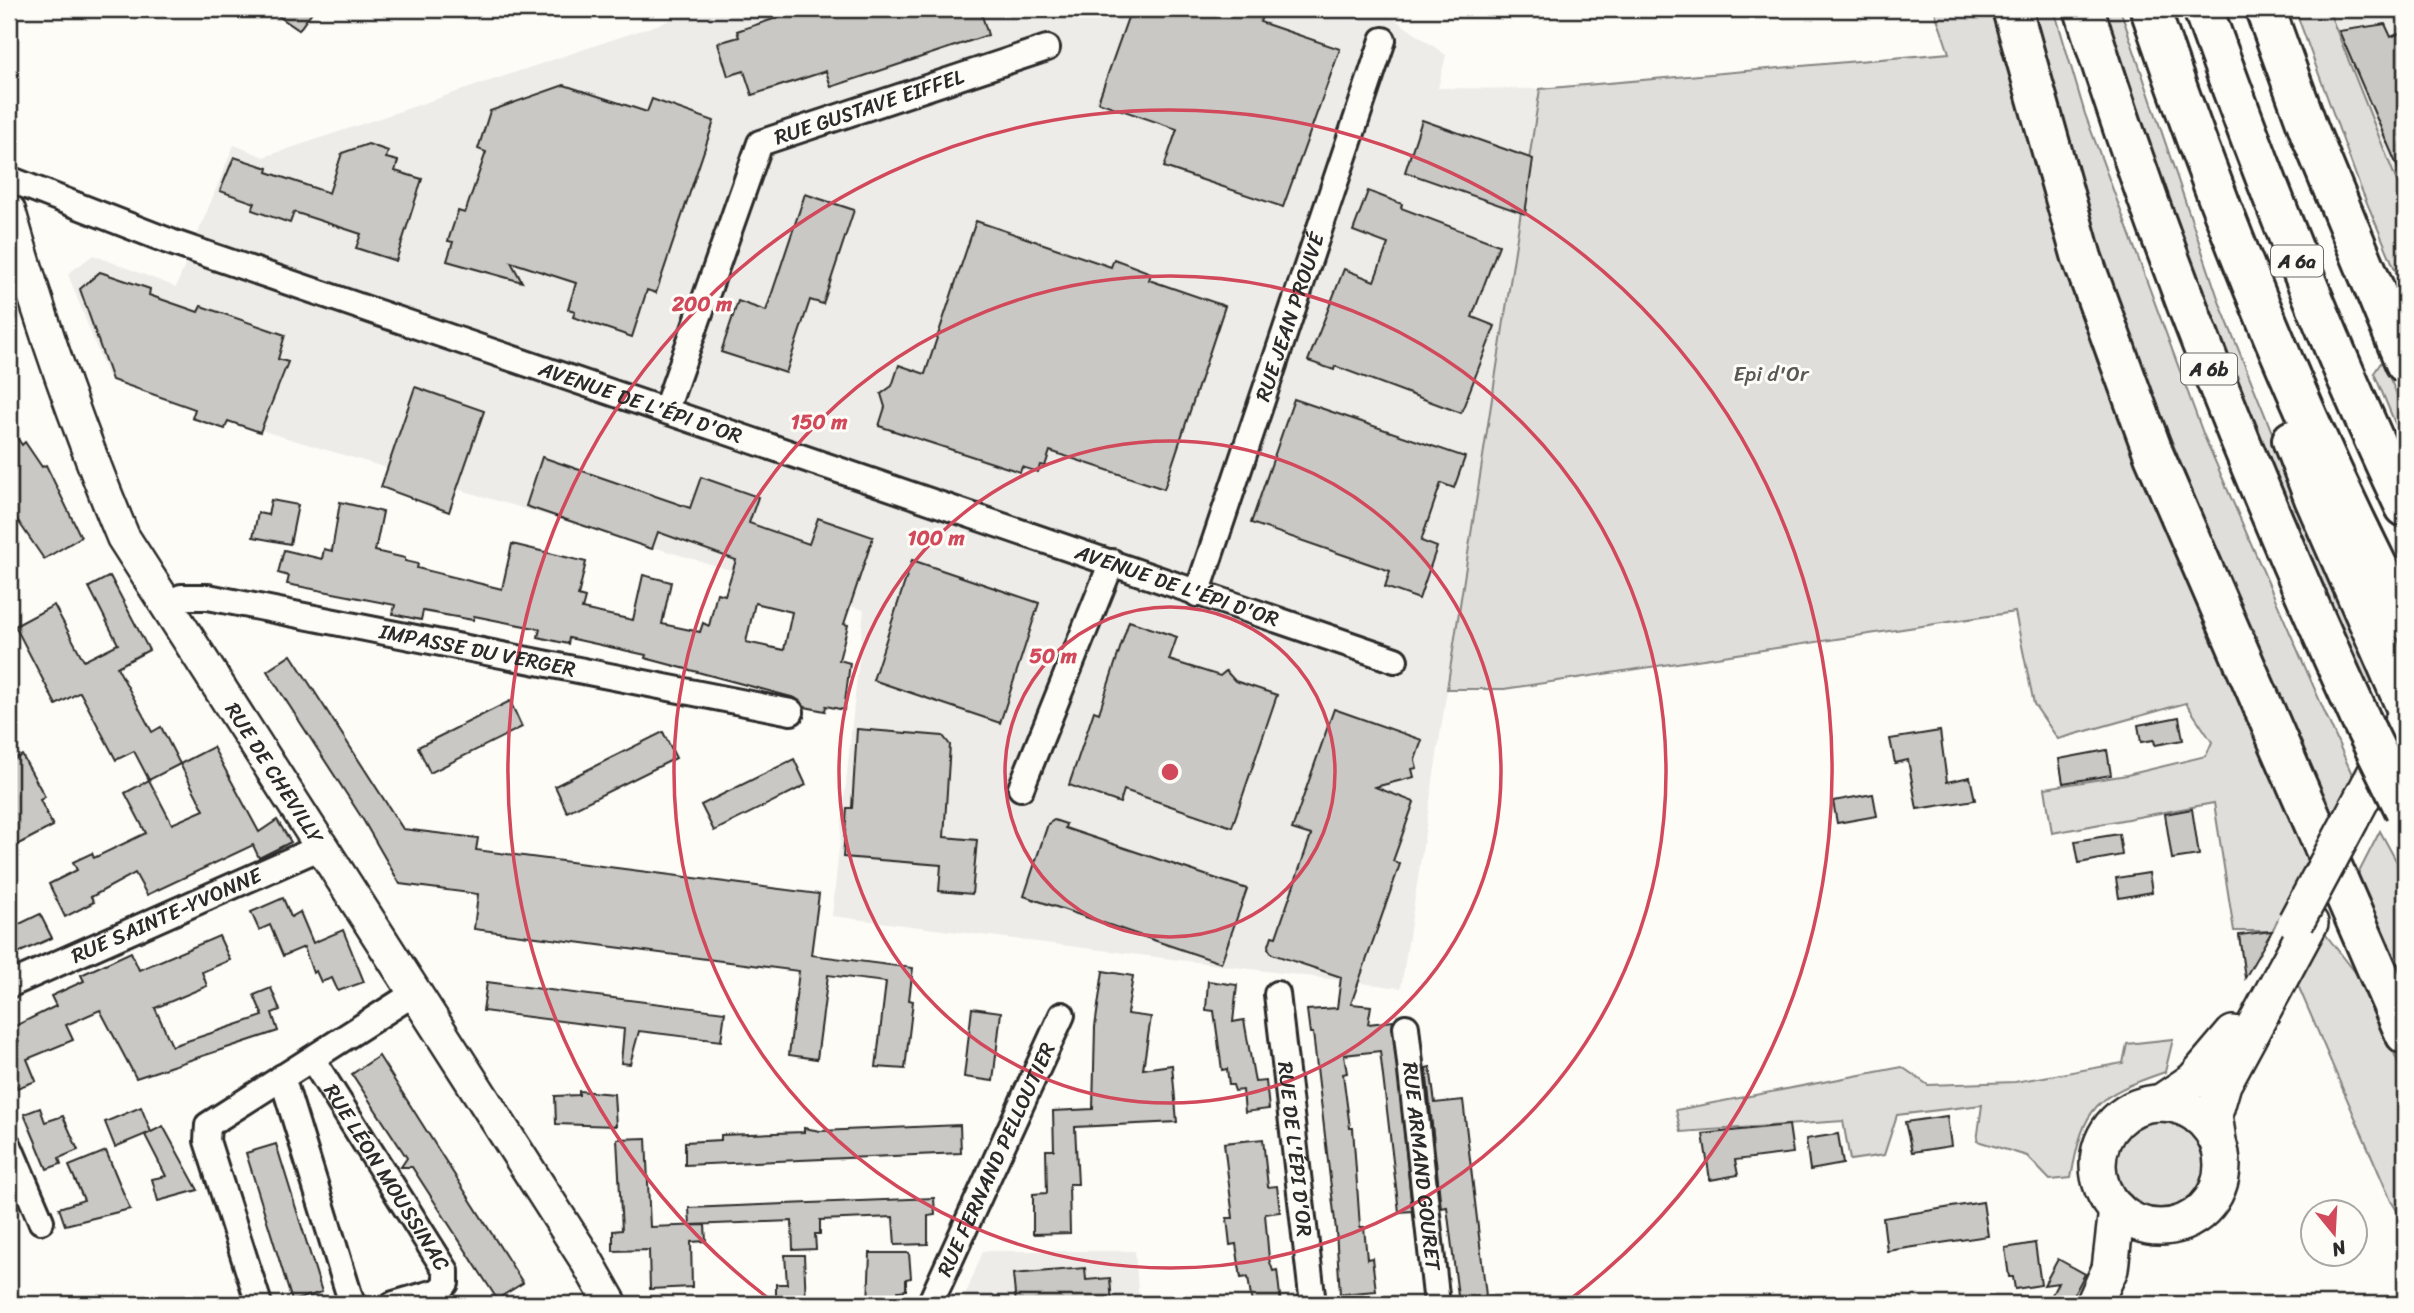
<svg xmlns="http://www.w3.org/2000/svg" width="2414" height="1313" font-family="Sriracha,sans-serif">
	<rect width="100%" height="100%" fill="#fdfcf7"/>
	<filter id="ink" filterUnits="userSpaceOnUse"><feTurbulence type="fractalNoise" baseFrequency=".0143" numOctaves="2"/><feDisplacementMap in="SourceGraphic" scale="14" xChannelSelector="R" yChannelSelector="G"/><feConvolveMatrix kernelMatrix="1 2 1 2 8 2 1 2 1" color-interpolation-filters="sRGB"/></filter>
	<g filter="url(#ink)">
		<g fill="#edece8">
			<polygon points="704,9 1380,9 1446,55 1438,88 1540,89 1401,988 832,916 864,610 270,433 108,377 68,274 93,255 176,287 234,145 264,157"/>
			<polygon points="2319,9 2405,9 2405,202 2402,197"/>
			<polygon points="983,1251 1135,1251 1139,1304 962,1304"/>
		</g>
		<g fill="#dfdeda" stroke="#858482" stroke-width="2">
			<polygon points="1934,9 1991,9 2097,361 2308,863 2272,931 2234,931 2214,803 2052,833 2045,788 2127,775 2206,756 2212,742 2186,703 2058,739 2034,704 2015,612 1504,689 1447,689 1540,89 1949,53"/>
			<polygon points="2030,9 2054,9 2085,114 2204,436 2354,779 2329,823 2126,330 2062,135"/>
			<polygon points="2105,9 2120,9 2220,304 2314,536 2378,675 2365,690 2206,310"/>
			<polygon points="2295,9 2328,9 2405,202 2405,293 2359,184"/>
			<polygon points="2382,361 2405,412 2405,447 2374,373"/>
			<polygon points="2380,831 2405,877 2405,994 2355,880"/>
			<polygon points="2322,930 2359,977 2405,1077 2405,1223 2391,1201 2297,983"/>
			<path d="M 2173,1039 L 2165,1072 C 2096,1096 2084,1104 2071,1178 L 2050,1180 L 2027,1156 L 1977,1141 L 1982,1105 L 1897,1115 L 1884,1155 L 1850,1160 L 1843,1121 L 1681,1132 L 1676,1110 L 1902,1067 L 1928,1085 L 2015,1082 L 2123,1063 L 2127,1044 Z"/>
			<circle cx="2160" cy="1163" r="50"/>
		</g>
		<g fill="#c9c8c4" stroke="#2b2b2b" stroke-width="2" fill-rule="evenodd">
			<polygon points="268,9 314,9 299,30"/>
			<polygon points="804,9 980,9 988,35 831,87 826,71 752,95 744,71 728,76 718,43 739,37 737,31"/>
			<polygon points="1131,9 1265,9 1260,22 1340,49 1283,207 1164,167 1177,129 1098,102"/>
			<polygon points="2385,24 2391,37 2405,31 2405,184 2339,31"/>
			<polygon points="564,85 647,112 652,99 714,121 656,293 647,290 632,337 573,317 575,311 568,309 576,283 511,262 522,282 447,261 453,242 448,241 458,211 465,213 486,152 478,149 490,111"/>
			<polygon points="1422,120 1533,159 1525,214 1405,172"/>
			<polygon points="368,144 388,151 386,158 398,161 395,171 422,179 396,261 356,248 361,234 294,212 290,223 252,210 255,203 220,191 234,157 268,168 267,172 329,193 342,153"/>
			<polygon points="1368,191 1402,204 1401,208 1499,245 1472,317 1495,326 1461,413 1335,366 1334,370 1308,361 1344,269 1374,281 1388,244 1353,231"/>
			<polygon points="805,194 854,210 823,304 810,300 786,373 721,352 738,301 766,311"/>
			<polygon points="976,221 1111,267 1114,259 1151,273 1149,280 1225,306 1164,489 1050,451 1045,466 1040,465 1038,472 1022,467 1020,472 879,426 885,407 881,394 892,386 899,365 925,374"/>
			<polygon points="100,272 150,289 149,295 198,312 201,306 285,335 278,359 288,362 260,432 228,421 225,429 192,418 195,409 112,380 80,289"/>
			<polygon points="415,387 484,411 449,512 381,487"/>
			<polygon points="1294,399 1465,457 1454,488 1441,483 1421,541 1437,547 1419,599 1385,587 1390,571 1251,523"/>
			<polygon points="9,425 22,445 25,442 42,467 46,465 81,537 44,559 16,518 9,522"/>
			<path d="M 542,457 L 690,508 L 701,477 L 758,497 L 749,523 L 809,544 L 818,518 L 873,537 L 844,624 L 848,625 L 839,660 L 850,663 L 844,710 L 826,706 L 825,711 L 805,707 L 795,698 L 645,658 L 646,655 L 569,638 L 568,644 L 538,637 L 540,629 L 474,616 L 473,620 L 423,611 L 421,620 L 393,614 L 395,605 L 287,584 L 289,576 L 278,573 L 284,550 L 322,559 L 324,549 L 332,551 L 340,502 L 383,512 L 375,551 L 405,558 L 405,561 L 418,564 L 417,568 L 502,589 L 512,544 L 586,562 L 578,596 L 585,598 L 582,609 L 633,620 L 643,575 L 671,582 L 662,624 L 700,632 L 703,623 L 709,626 L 717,593 L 725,595 L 736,560 L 658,532 L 652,549 L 526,506 ZM 755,603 L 792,612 L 784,650 L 746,642 Z"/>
			<polygon points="271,500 298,505 290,544 253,537 258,513 268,515"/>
			<polygon points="912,560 1039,603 1000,723 873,680"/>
			<polygon points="110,576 149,650 117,667 152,732 161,727 180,764 149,780 134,751 116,760 80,692 56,705 15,626 54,605 84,661 118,644 89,587"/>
			<polygon points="1129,621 1177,637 1169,660 1220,676 1226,671 1235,681 1277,695 1232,827 1124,790 1120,803 1069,785 1094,711 1099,713"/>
			<polygon points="291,655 403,829 478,838 476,850 819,894 811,955 913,968 909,1000 913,1001 905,1069 876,1067 886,982 828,975 817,1059 789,1055 799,971 474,929 478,894 400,884 362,818 267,671"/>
			<polygon points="510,701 522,727 430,773 418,747"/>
			<polygon points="1334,709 1422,740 1415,760 1417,768 1412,769 1414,777 1375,787 1414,802 1393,861 1400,864 1351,1004 1371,1006 1368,1024 1393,1021 1412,1211 1399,1212 1380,1051 1344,1055 1347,1073 1343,1074 1350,1128 1353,1128 1360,1227 1364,1227 1367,1259 1372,1258 1376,1291 1340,1294 1336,1230 1313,1033 1310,1033 1307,1010 1337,1008 1341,977 1272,954 1268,948 1272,936 1276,937 1311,835 1292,829"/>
			<polygon points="2179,717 2183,740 2155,745 2154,740 2141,742 2138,725"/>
			<polygon points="857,729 943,736 950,745 944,837 977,840 972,894 939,891 941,865 843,857 847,808 852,808"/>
			<polygon points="1940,731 1947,782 1970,777 1975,800 1917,809 1908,760 1895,763 1890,739"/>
			<polygon points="663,732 676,758 567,812 555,786"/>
			<polygon points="213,747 259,832 277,820 291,842 259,858 253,845 147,895 135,873 91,897 94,902 65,917 49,884 77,870 73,862 92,853 94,858 146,833 125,793 149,780 172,824 204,810 180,764"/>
			<polygon points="2107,750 2111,775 2063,783 2059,759"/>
			<polygon points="22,755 45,797 40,800 53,826 9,849 9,762"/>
			<polygon points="794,759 806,785 714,831 701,805"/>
			<polygon points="1873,794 1877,816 1837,823 1833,801"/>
			<polygon points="2192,809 2199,855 2172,859 2165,814"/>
			<polygon points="1054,820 1066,824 1065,828 1247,889 1221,963 1024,896 1048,824"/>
			<polygon points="2119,834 2122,855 2079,863 2075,841"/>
			<polygon points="2149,873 2152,892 2119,898 2116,878"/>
			<polygon points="283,898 291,917 300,912 313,943 343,930 364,982 338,991 332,978 321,982 316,971 313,973 304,947 283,956 270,925 259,930 251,912"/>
			<polygon points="40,914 52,938 9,957 9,929"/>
			<polygon points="2272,931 2245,978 2239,935"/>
			<polygon points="219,936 230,960 202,972 207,986 155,1008 172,1046 263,1016 254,995 271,988 280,1010 272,1013 278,1031 136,1078 100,1010 66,1025 73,1040 27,1059 36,1081 17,1088 9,1069 9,1017 19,1042 13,1027 56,1006 51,996 84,981 81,975 131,952 139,970"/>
			<polygon points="1103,971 1133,976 1127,1014 1151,1017 1143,1069 1172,1065 1177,1122 1075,1127 1078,1184 1069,1184 1070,1233 1033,1234 1033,1194 1047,1193 1046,1150 1054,1150 1053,1111 1093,1109 1095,1027"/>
			<polygon points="1208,981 1237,985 1233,1022 1244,1020 1255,1082 1266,1081 1269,1109 1245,1112 1243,1090 1235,1091 1233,1085 1229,1085 1227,1069 1222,1070 1214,1011 1206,1010"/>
			<polygon points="487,982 725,1012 721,1041 639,1031 630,1064 621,1063 624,1029 483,1011"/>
			<polygon points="972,1008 1001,1012 993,1081 964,1077"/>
			<polygon points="379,1056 523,1283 497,1299 412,1167 401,1167 407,1158 352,1074"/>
			<polygon points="1430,1067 1435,1103 1463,1100 1487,1304 1459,1304 1447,1207 1441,1208 1426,1068"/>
			<polygon points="579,1091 614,1094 616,1126 556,1124 555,1096 579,1095"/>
			<polygon points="141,1107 151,1132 115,1147 105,1122"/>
			<polygon points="40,1108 45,1122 63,1116 78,1150 59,1158 61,1164 47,1169 24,1114"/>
			<polygon points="1947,1116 1951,1146 1912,1152 1905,1122"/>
			<polygon points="960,1125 961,1153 685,1165 685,1142 721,1140 721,1135 804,1132 804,1128 820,1131"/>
			<polygon points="1789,1125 1793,1153 1735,1160 1738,1175 1710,1180 1703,1134"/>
			<polygon points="163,1126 198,1190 158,1201 152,1179 166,1176 145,1135"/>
			<polygon points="1838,1134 1843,1164 1810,1170 1806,1139"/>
			<polygon points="646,1138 650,1227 705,1225 706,1241 691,1242 692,1287 650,1289 649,1250 613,1251 613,1231 622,1230 617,1139"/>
			<polygon points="1263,1139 1268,1187 1277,1186 1280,1212 1265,1214 1269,1259 1273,1271 1277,1270 1281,1304 1252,1304 1248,1277 1241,1278 1236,1244 1230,1245 1227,1218 1233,1218 1224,1143"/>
			<polygon points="276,1144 322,1292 292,1301 246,1153"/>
			<polygon points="106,1151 130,1209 65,1225 59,1208 84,1200 69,1166"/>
			<polygon points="934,1198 935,1215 928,1216 928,1244 895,1245 893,1217 820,1220 820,1234 815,1234 816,1249 793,1250 792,1221 690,1225 689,1208"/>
			<polygon points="1983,1202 1988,1236 1887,1251 1883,1218"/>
			<polygon points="2035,1243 2041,1285 2015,1289 2013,1277 2009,1277 2005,1248"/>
			<polygon points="870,1253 909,1253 911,1278 906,1279 906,1290 898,1291 899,1304 868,1304"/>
			<polygon points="785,1255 804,1255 806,1304 776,1304 776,1284 787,1284"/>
			<polygon points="2058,1259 2085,1274 2069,1304 2047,1304 2058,1283 2044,1285"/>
			<polygon points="1085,1268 1086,1280 1110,1278 1112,1304 1016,1304 1013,1274"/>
		</g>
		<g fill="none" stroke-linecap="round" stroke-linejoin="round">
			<g stroke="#2b2b2b" stroke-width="30">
				<g id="minor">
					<path id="s1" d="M 9,179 L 171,242 L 1395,660"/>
					<path id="s2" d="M 666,409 L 760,143 L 1047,48"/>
					<path id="s3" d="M 1197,594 L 1383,40"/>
					<path id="s4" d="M 165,606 L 181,597 L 208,597 L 791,712"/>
					<polyline points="1021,788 1112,562"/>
					<path id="s5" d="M 9,985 L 321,847"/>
					<path id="s6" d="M 1277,994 L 1313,1304"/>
					<path id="s7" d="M 1406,1027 L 1437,1304"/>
					<path id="s8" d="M 312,1059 L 446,1271 L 446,1283 L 439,1291 L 394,1304"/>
					<polyline points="282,1077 352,1304"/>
					<polyline points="9,1146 41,1221"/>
					<polyline points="259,1304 207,1141 208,1125 413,994"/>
					<path id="s9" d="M 930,1304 L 1062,1015"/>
				</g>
			</g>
			<g stroke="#2b2b2b" stroke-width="37">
				<g id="tertiary">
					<path id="s10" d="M 9,211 C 40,321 79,431 123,537 L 585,1258 L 611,1304"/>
				</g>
			</g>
			<g stroke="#2b2b2b" stroke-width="40">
				<g id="secondary">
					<polyline points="2351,819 2405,717"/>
					<polyline points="2160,1103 2194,1080 2233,1034"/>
					<circle cx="2160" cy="1165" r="62"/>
					<polyline points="2218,1141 2214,1115 2223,1084 2310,923"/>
					<polyline points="2094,1304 2110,1269 2117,1209"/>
				</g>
			</g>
			<g stroke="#2b2b2b" stroke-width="44">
				<g id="motorway">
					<polyline points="2012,9 2082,258 2154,455 2405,1034"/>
					<path d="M 2084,9 C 2160,252 2255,488 2361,720"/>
					<path d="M 2150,9 C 2221,218 2303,424 2405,620"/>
					<path d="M 2203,9 C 2263,178 2328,344 2405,507"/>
					<polyline points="2265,9 2310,133 2405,363"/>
					<polyline points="2292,440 2314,498 2405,705"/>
				</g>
			</g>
			<use href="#minor" stroke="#fdfcf7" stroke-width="24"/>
			<use href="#tertiary" stroke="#fdfcf7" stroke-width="32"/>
			<use href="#secondary" stroke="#fdfcf7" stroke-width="35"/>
			<use href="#motorway" stroke="#fdfcf7" stroke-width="38"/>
			<g stroke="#2b2b2b" stroke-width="40" stroke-linecap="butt">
				<polyline id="secondary-bridge" points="2296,922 2351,819"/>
			</g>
			<g stroke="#2b2b2b" stroke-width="44" stroke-linecap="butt">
				<polyline id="motorway-bridge" points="2361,720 2405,810"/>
			</g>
			<use href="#secondary-bridge" stroke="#fdfcf7" stroke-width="35"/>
			<use href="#motorway-bridge" stroke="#fdfcf7" stroke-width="38"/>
		</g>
	</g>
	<g fill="none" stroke="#d1495b" stroke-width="3.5">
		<circle cx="1170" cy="772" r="165"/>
		<circle cx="1170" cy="772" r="331"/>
		<circle cx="1170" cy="772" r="496"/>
		<path d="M776 1304A662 662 0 1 1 1564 1304"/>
	</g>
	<g text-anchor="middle" stroke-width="6" stroke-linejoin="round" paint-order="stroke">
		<g fill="#fdfcf7" stroke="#6a6a68" stroke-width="2">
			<rect x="2271" y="245.5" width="52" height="31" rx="5"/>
			<rect x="2181" y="353.5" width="56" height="31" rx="5"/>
		</g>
		<g font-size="19" font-weight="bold" fill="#2b2b2b">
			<text x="2297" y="268">A 6a</text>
			<text x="2209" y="376">A 6b</text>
		</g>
		<g font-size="21" fill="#2b2b2b" stroke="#fdfcf7">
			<text dy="7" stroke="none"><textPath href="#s2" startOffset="397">RUE GUSTAVE EIFFEL</textPath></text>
			<text dy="7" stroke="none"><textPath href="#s3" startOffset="292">RUE JEAN PROUVÉ</textPath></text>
			<text dy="7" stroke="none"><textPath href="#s1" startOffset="670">AVENUE DE L'ÉPI D'OR</textPath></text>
			<text dy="7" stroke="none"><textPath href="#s1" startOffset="1237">AVENUE DE L'ÉPI D'OR</textPath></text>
			<text dy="7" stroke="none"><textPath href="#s4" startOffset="320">IMPASSE DU VERGER</textPath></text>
			<text dy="7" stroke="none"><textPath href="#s10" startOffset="626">RUE DE CHEVILLY</textPath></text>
			<text dy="7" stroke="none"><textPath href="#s5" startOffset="172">RUE SAINTE-YVONNE</textPath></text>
			<text dy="7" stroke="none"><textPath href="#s6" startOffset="156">RUE DE L'ÉPI D'OR</textPath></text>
			<text dy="7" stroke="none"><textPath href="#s9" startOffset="159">RUE FERNAND PELLOUTIER</textPath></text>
			<text dy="7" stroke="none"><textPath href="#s7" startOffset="140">RUE ARMAND GOURET</textPath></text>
			<text dy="7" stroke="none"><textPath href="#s8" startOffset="140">RUE LÉON MOUSSINAC</textPath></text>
		</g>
		<g font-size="21" fill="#585857" stroke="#fdfcf7">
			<text x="1771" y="381">Epi d'Or</text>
		</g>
	</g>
	<circle cx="1170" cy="772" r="10" fill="#d1495b" stroke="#fdfcf7" stroke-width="3.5"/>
	<g font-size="21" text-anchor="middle" font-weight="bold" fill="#d1495b" stroke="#fdfcf7" stroke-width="6" stroke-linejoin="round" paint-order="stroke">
		<text x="702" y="311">200 m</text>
		<text x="819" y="429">150 m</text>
		<text x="936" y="545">100 m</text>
		<text x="1053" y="663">50 m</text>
	</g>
	<rect width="2414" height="1313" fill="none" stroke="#fdfcf7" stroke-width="35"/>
	<rect x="18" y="18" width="2379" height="1278" fill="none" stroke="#2b2b2b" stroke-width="2.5" filter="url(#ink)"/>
	<g transform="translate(2334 1233) rotate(162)"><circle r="33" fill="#fdfcf7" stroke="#a9a8a5" stroke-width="2"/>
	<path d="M0-5L12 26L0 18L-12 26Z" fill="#d1495b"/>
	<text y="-10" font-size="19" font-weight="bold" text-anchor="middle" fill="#2b2b2b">N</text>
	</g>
</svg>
